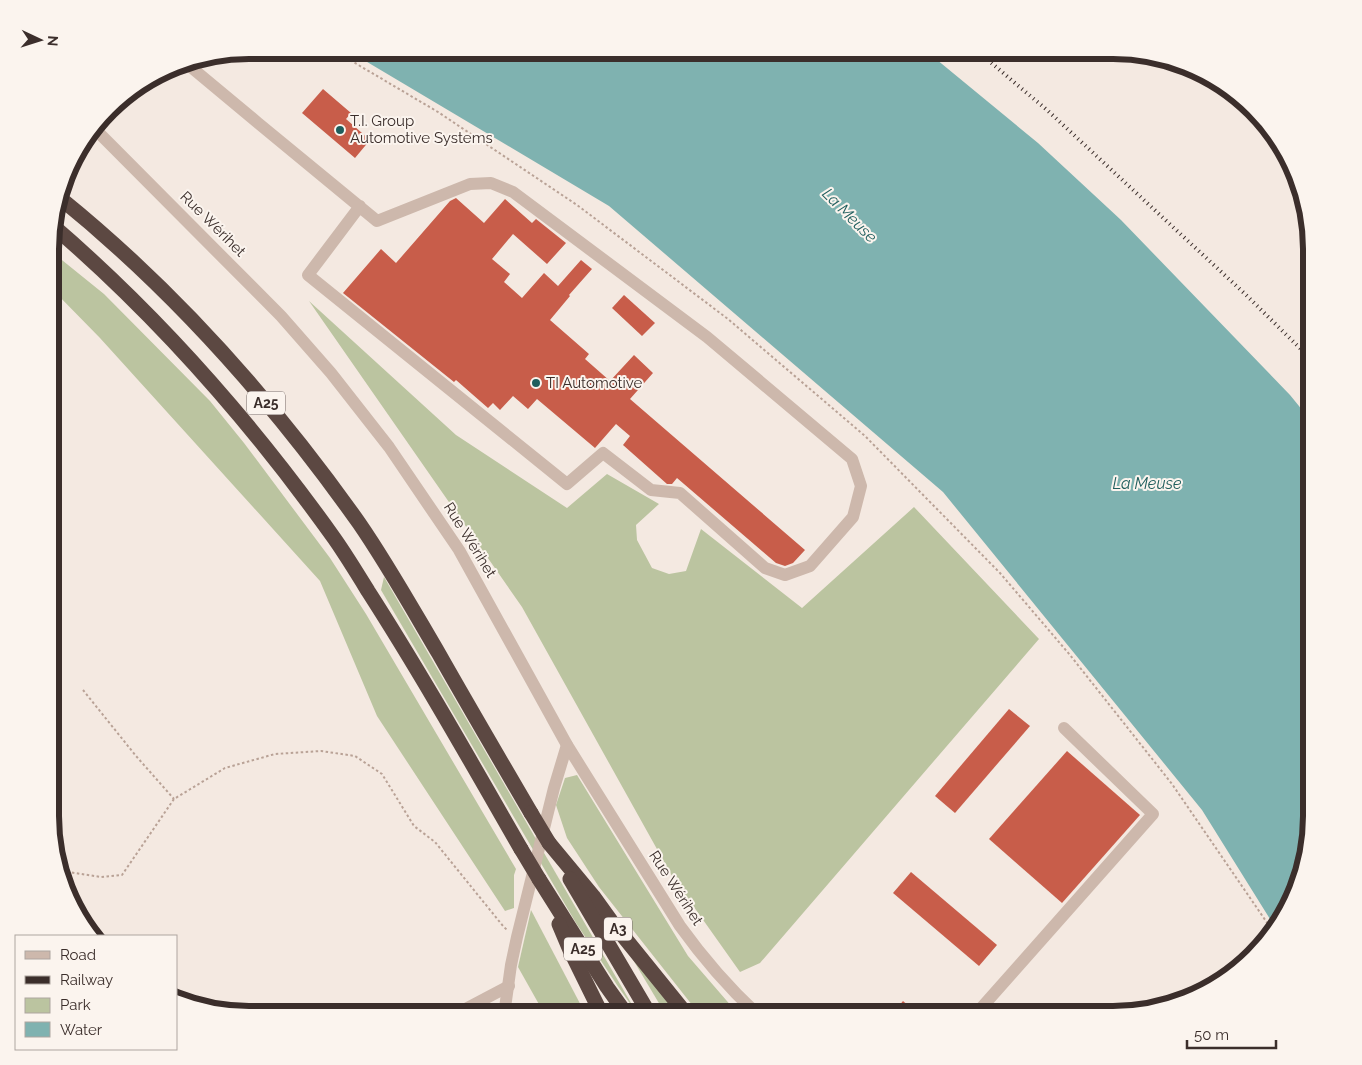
<svg xmlns="http://www.w3.org/2000/svg" width="1362" height="1065" font-family="Raleway,sans-serif">
	<rect width="100%" height="100%" fill="#f4e9e1"/>
	<g fill="#bbc4a0">
		<polygon points="52,252 104,294 210,401 244,443 330,558 366,614 516,869 514,875 514,908 505,911 377,716 320,581 100,338 52,289"/>
		<polygon points="309,301 456,435 567,508 607,474 659,504 636,525 637,540 652,568 669,574 686,571 701,529 802,608 914,507 1039,639 760,963 740,972 672,876 522,607"/>
		<polygon points="384,577 638,1015 617,985 576,923 381,590"/>
		<polygon points="577,775 688,956 739,1015 700,1015 599,887 567,838 556,805 565,778"/>
		<polygon points="531,910 586,1015 545,1015 518,967"/>
		<polygon points="629,953 679,1015 666,1015"/>
	</g>
	<polygon fill="#7fb2b0" points="347,50 925,50 1038,143 1121,220 1290,395 1312,422 1312,830 1297,893 1275,927 1202,810 943,492 609,206"/>
	<g fill="#c85d4a">
		<polygon points="323,89 351,113 346,119 370,140 355,158 302,113"/>
		<polygon points="456,198 484,223 505,199 532,223 536,219 566,243 547,264 513,234 492,259 510,274 504,282 522,298 544,273 558,286 581,260 592,269 569,295 570,296 550,320 589,354 585,359 610,381 634,355 653,373 630,399 805,550 793,563 785,566 776,563 677,478 672,484 667,484 623,445 630,436 616,424 595,448 537,399 528,409 513,396 500,410 493,403 488,408 456,380 454,382 343,293 381,249 396,263 450,201"/>
		<polygon points="624,295 655,323 642,336 612,308"/>
		<polygon points="1009,709 1030,726 955,813 935,796"/>
		<polygon points="1067,751 1140,815 1062,903 989,839"/>
		<polygon points="911,872 997,945 979,966 893,893"/>
		<polygon points="903,1001 919,1015 891,1015"/>
	</g>
	<g fill="none" stroke-linecap="round" stroke-linejoin="round">
		<g stroke="#b9a296" stroke-width="2" stroke-dasharray="2.5 2.5" stroke-linecap="butt">
			<polyline points="333,50 438,112 577,205 728,319 865,436 1000,573 1070,655 1172,784 1270,927 1271,934"/>
			<polyline points="83,690 136,756 174,799"/>
			<polyline points="62,871 101,877 122,875 174,799 225,768 275,754 321,751 355,756 382,774 414,826 435,842 503,926 507,930"/>
		</g>
		<g stroke="#cdb8ac" stroke-width="12">
			<polyline points="182,62 186,63 258,123 377,221 470,184 491,183 513,192 707,337 852,459 861,486 853,517 810,566 785,575 765,568 680,493 651,490 603,453 567,484 308,275 360,206"/>
			<path d="M 94,128 L 281,316 L 331,373 L 389,447 L 459,550 L 567,745 L 680,926 C 703,958 729,988 758,1015"/>
			<polyline points="454,1015 509,986"/>
			<polyline points="504,1015 511,965 517,937 554,788 567,745"/>
			<polyline points="975,1015 1153,814 1064,728"/>
		</g>
		<g stroke="#5c4842" stroke-width="15">
			<path d="M 60,198 C 175,291 274,403 359,523 C 388,565 413,610 439,654 C 469,707 500,760 531,813"/>
			<path d="M 52,225 C 159,317 252,423 334,538 C 346,555 357,573 368,591 C 422,675 471,762 521,849"/>
			<polyline points="549,843 593,896 611,921 687,1015"/>
			<polyline points="539,879 607,987 627,1015"/>
			<polyline points="570,879 650,1015"/>
			<polyline points="559,924 570,950 602,1015"/>
		</g>
		<polyline stroke="#3b2e2b" stroke-width="4" stroke-dasharray="1 4" stroke-linecap="butt" points="976,50 1047,110 1244,293 1312,360"/>
		<g stroke="#5c4842" stroke-width="15">
			<polyline points="531,813 549,843"/>
			<polyline points="521,849 539,879"/>
		</g>
	</g>
	<g fill="#1f5e5d" stroke="#fbf4ee" stroke-width="2">
		<circle cx="340" cy="130" r="5"/>
		<circle cx="536" cy="383" r="5"/>
	</g>
	<g text-anchor="middle" stroke-width="4" stroke-linejoin="round" paint-order="stroke">
		<g fill="#fbf4ee" stroke="#756966" stroke-width="1">
			<rect x="247" y="391.5" width="38" height="23" rx="4"/>
			<rect x="604" y="917.5" width="28" height="23" rx="4"/>
			<rect x="564" y="937.5" width="38" height="23" rx="4"/>
		</g>
		<g font-size="14" font-weight="bold" fill="#3b2e2b">
			<text x="266" y="408">A25</text>
			<text x="618" y="934">A3</text>
			<text x="583" y="954">A25</text>
		</g>
		<g font-size="15" fill="#3b2e2b" stroke="#fbf4ee" text-anchor="start">
			<text x="350" y="126">T.I. Group<tspan x="350" dy="17">Automotive Systems</tspan></text>
			<text x="546" y="388">TI Automotive</text>
		</g>
		<g font-size="15" fill="#3b2e2b" stroke="#fbf4ee">
			<text transform="translate(213 224) rotate(45)" y="5">Rue Wérihet</text>
			<text transform="translate(470 540) rotate(58)" y="5">Rue Wérihet</text>
			<text transform="translate(676 888) rotate(57)" y="5">Rue Wérihet</text>
		</g>
		<g font-size="16" font-style="italic" fill="#1f5e5d" stroke="#fbf4ee">
			<text transform="translate(850 215) rotate(45)" y="6">La Meuse</text>
			<text x="1147" y="489">La Meuse</text>
		</g>
	</g>
	<path d="M0 0H1362V1065H0ZM249 59H1113A190 190 0 0 1 1303 249V816A190 190 0 0 1 1113 1006H249A190 190 0 0 1 59 816V249A190 190 0 0 1 249 59Z" fill="#fbf4ee" fill-rule="evenodd"/>
	<path fill="none" stroke="#3b2e2b" stroke-width="6" d="M249 59H1113A190 190 0 0 1 1303 249V816A190 190 0 0 1 1113 1006H249A190 190 0 0 1 59 816V249A190 190 0 0 1 249 59Z"/>
	<rect x="15" y="935" width="162" height="115" fill="#fbf4ee" stroke="#aea5a0"/>
	<rect x="25" y="951" width="25" height="8" fill="#cdb8ac" stroke="#aea5a0"/>
	<text x="60" y="960" font-size="15" fill="#3b2e2b">Road</text>
	<rect x="25" y="976" width="25" height="8" fill="#3b2e2b" stroke="#aea5a0"/>
	<text x="60" y="985" font-size="15" fill="#3b2e2b">Railway</text>
	<rect x="25" y="998" width="25" height="15" fill="#bbc4a0" stroke="#aea5a0"/>
	<text x="60" y="1010" font-size="15" fill="#3b2e2b">Park</text>
	<rect x="25" y="1022" width="25" height="15" fill="#7fb2b0" stroke="#aea5a0"/>
	<text x="60" y="1035" font-size="15" fill="#3b2e2b">Water</text>
	<g transform="translate(40 40) rotate(94)" stroke="#fbf4ee" stroke-width="4" paint-order="stroke">
	<path d="M0-4L9 19L0 12L-9 19Z" fill="#3b2e2b"/>
	<text y="-8" font-size="14" font-weight="bold" text-anchor="middle" fill="#3b2e2b">N</text>
	</g>
	<path d="M1187 1040v8h89v-8" fill="none" stroke="#3b2e2b" stroke-width="2.5"/>
	<text x="1194" y="1040" font-size="15" fill="#3b2e2b" stroke="#fbf4ee" stroke-width="4" paint-order="stroke">50 m</text>
</svg>
